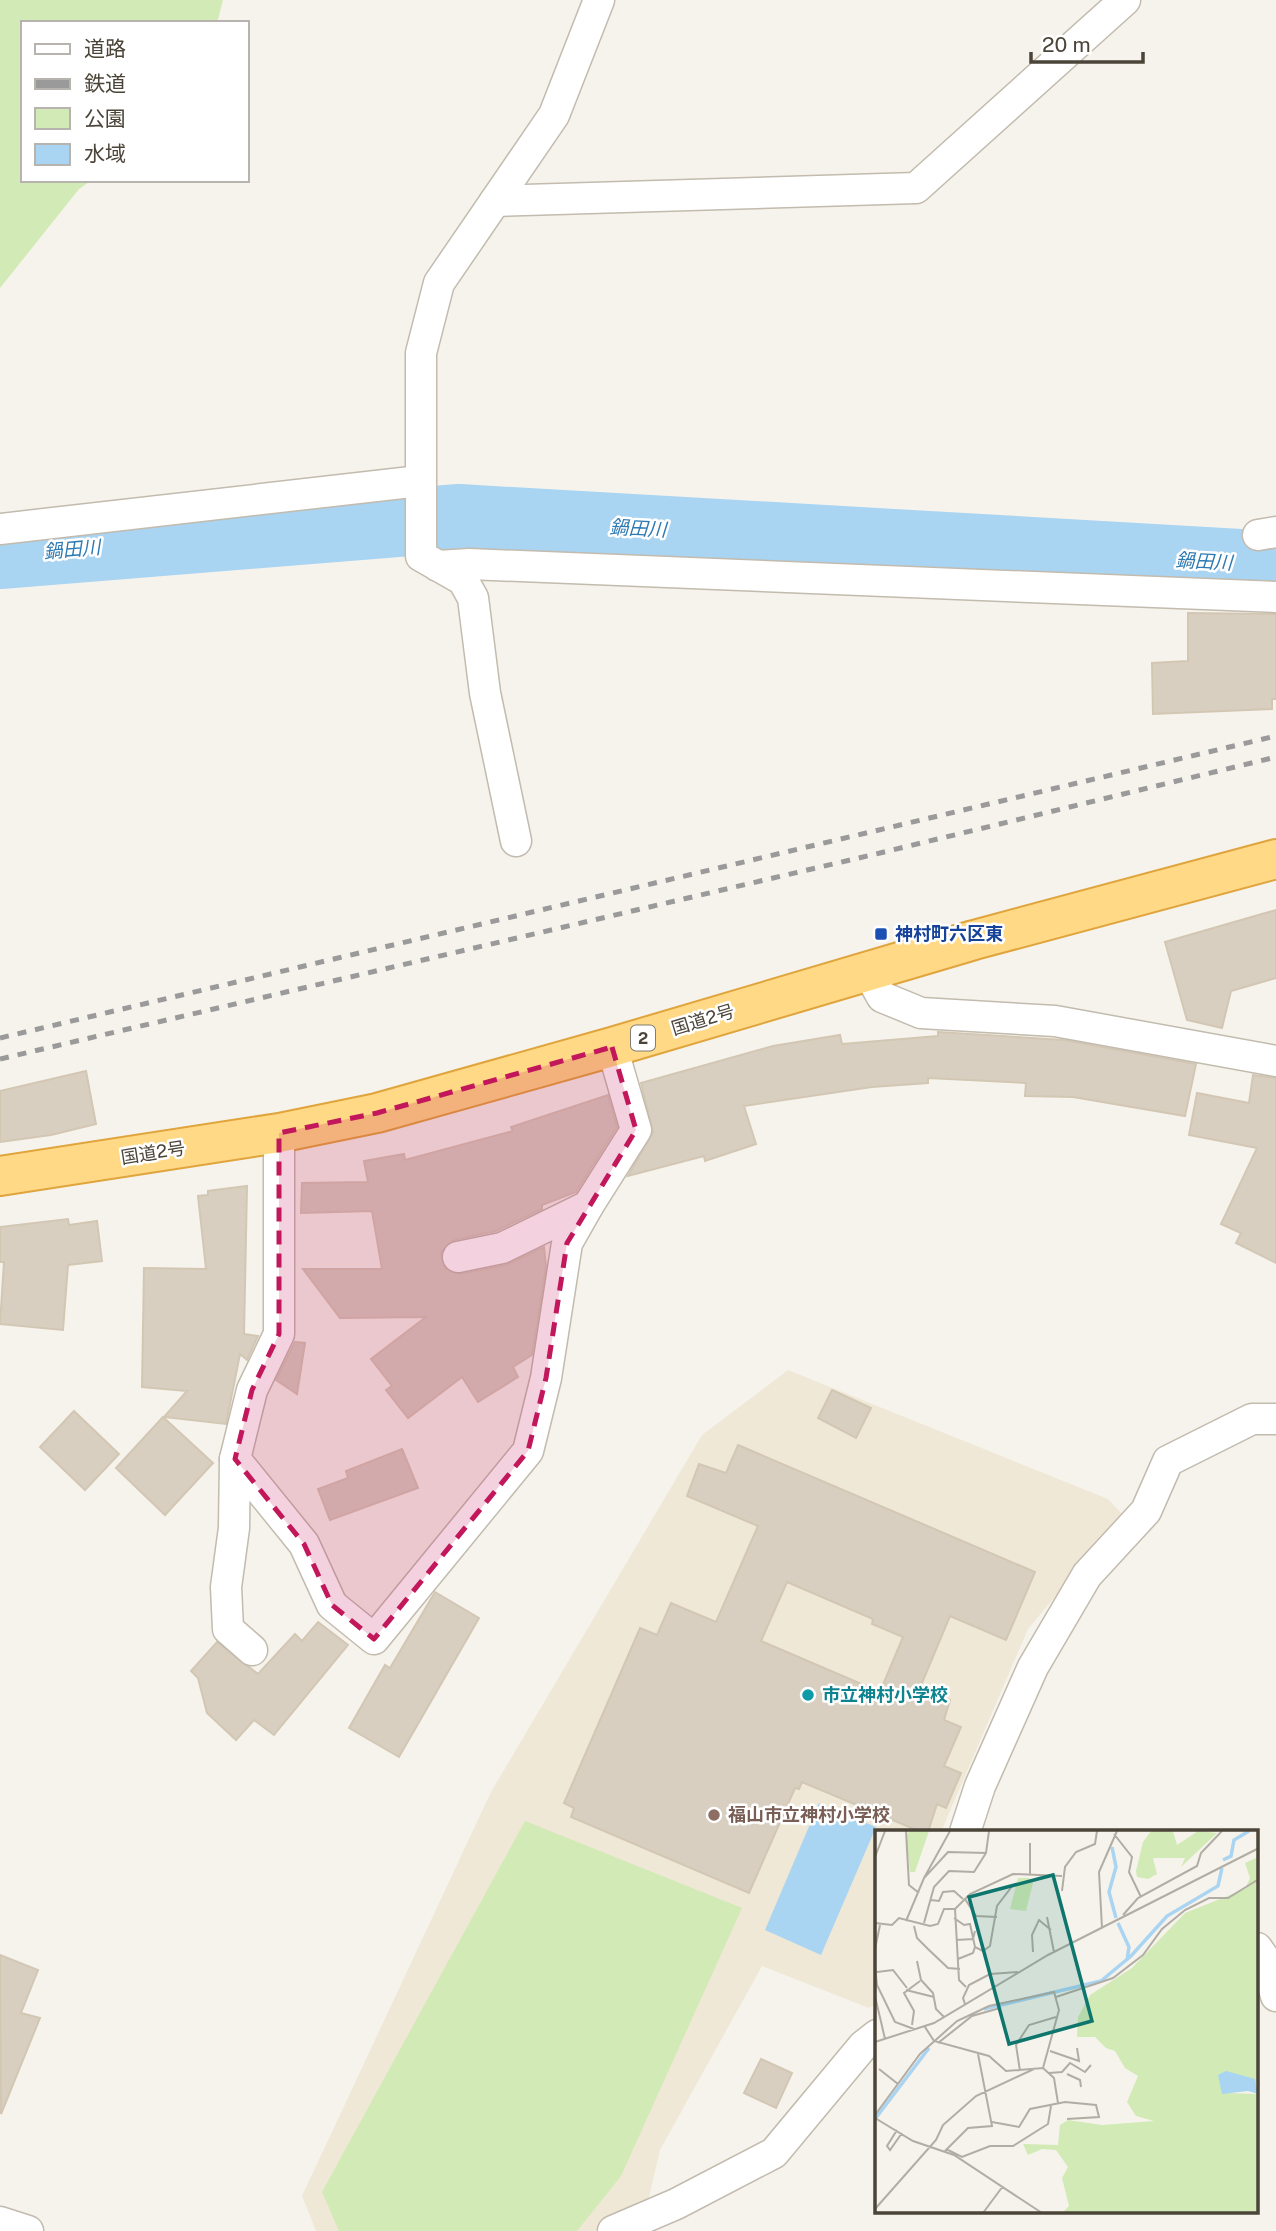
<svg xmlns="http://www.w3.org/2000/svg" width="1276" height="2231" font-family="'Public Sans','Noto Sans JP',sans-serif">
	<rect width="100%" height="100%" fill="#f6f3ec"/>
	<polygon fill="#efe8d6" points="788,1370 1108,1499 1123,1515 1028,1629 941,1832 877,1832 877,2003 869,2008 762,1966 660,2150 646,2209 602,2231 316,2231 302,2196 491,1792 702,1435"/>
	<g fill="#d2eab5">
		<polygon points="0,0 223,0 217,23 23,23 23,180 92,180 79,189 0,288"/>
		<polygon points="525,1821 742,1908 621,2176 577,2231 339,2231 322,2192"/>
	</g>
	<polygon fill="#a9d4f2" points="819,1803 876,1827 821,1955 765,1930"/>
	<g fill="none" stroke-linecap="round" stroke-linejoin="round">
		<polyline stroke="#a9d4f2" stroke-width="68" points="0,555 459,518 1276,565"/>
	</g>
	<g fill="#d8cfc1" stroke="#d3c7b4" stroke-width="2" fill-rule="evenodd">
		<polygon points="1188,613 1276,614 1276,699 1272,699 1272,709 1153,714 1152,663 1188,661"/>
		<polygon points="1276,910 1276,978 1231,991 1222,1028 1187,1020 1165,942"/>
		<polygon points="938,1032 1064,1040 1196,1064 1185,1116 1073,1097 1025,1096 1026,1083 928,1078 928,1083 872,1087 744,1106 756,1144 705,1161 704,1156 628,1176 653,1132 641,1083 773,1046 840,1035 842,1044 938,1036"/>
		<polygon points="86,1071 96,1124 51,1135 0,1142 0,1091"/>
		<polygon points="1253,1075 1276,1078 1276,1263 1236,1243 1241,1233 1221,1224 1257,1148 1189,1135 1197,1093 1249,1103"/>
		<polygon points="608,1095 617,1127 576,1192 542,1205 542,1209 496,1231 454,1240 441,1252 445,1268 461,1274 506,1265 544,1247 546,1267 532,1355 513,1367 518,1377 478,1402 462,1377 408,1418 386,1390 392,1386 371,1359 426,1317 340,1318 303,1269 382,1269 372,1211 301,1213 302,1183 368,1182 364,1161 404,1154 405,1160 513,1131 511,1127"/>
		<polygon points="247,1186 244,1334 258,1336 247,1360 240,1354 226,1424 164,1417 187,1391 142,1387 144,1268 206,1269 198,1196 208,1195 208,1191"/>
		<polygon points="68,1219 69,1225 97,1221 102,1261 68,1265 63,1330 0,1324 4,1262 0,1262 0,1227"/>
		<polygon points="295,1342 305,1343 297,1394 276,1380"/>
		<polygon points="832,1390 871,1408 856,1438 818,1418"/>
		<polygon points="74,1411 119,1454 85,1490 40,1447"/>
		<polygon points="163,1417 213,1463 165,1515 116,1468"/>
		<path d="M 738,1445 L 1035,1572 L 1006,1640 L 950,1616 L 919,1690 L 950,1700 L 944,1720 L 961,1727 L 944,1766 L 961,1773 L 946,1808 L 937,1804 L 928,1832 L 921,1832 L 802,1782 L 799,1789 L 795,1788 L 749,1893 L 571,1817 L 574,1808 L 564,1803 L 640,1628 L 657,1635 L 671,1603 L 716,1622 L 758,1526 L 687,1496 L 699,1464 L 726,1473 ZM 787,1582 L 873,1619 L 872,1624 L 903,1637 L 880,1692 L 761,1641 Z"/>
		<polygon points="402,1449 418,1488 330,1520 318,1489 348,1478 346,1471"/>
		<polygon points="435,1592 479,1618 399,1757 349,1728 385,1665 390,1668"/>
		<polygon points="318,1622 348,1645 274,1735 254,1720 236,1740 207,1713 198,1678 191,1671 217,1642 258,1674 295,1634 302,1641"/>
		<polygon points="0,1955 38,1970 21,2013 40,2018 1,2114"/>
		<polygon points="761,2059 792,2073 776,2108 744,2093"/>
	</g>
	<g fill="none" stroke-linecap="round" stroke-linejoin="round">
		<g stroke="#c2bbae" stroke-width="33">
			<g id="minor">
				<polyline points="495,201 916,188 1125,0"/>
				<polyline points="0,529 420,481"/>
				<polyline points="1258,535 1276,532"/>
				<polyline points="438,566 469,564 1276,597"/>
				<polyline points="516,841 485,693 473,598 463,580 421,556 421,353 439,283 554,115 599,0"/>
				<polyline points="868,972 882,997 921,1013 1055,1021 1276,1061"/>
				<polyline points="458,1257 502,1248 588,1206 636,1130 612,1047"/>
				<polyline points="235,1459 304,1544 332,1605 374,1639 528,1451 546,1378 567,1243 588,1206"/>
				<polyline points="252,1650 228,1629 226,1587 234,1528 235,1459 252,1390 279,1334 279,1133"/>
				<polyline points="965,1832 980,1786 1033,1667 1087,1575 1146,1511 1168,1461 1252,1419 1276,1419"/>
				<polyline points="1257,1948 1266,1961 1276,1996"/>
				<polyline points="0,2222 28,2231"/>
				<polyline points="613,2231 676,2204 774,2153 863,2046 877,2035"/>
			</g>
		</g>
		<g stroke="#e0a43c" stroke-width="42">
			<polyline id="trunk" points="0,1176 279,1133 377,1113 612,1047 974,940 1276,859"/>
		</g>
		<use href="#minor" stroke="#fff" stroke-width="30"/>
		<use href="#trunk" stroke="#ffd985" stroke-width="38"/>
		<g stroke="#9a9a9a" stroke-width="5" stroke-dasharray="9 9" stroke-linecap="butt">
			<polyline points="0,1038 1276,736"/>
			<polyline points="0,1059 880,853 1276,757"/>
		</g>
	</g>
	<path fill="#c2185b" fill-opacity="0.2" stroke="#c2185b" stroke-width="5" stroke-dasharray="14 9" stroke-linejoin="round" d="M 612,1047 L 636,1130 L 567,1243 L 546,1378 L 528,1451 L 374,1639 L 332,1605 L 304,1544 L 235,1459 L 252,1390 L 279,1334 L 279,1133 L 377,1113 Z"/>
	<rect fill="#1a4fb4" stroke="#fff" stroke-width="2.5" x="874" y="927" width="14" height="14" rx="3.5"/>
	<circle fill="#0f9aa8" stroke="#fff" stroke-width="2.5" cx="808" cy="1695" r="7"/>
	<circle fill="#8d6e63" stroke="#fff" stroke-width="2.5" cx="714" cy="1815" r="7"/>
	<g text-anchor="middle" stroke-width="5" stroke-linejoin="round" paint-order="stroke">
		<rect fill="#fff" stroke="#817c74" stroke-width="2" x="631" y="1025.5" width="24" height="25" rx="5"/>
		<g font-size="16" font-weight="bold" fill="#4b4439">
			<text x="643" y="1044">2</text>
		</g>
		<g font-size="18" font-weight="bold" fill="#164399" stroke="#fff" text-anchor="start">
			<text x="895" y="940">神村町六区東</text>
		</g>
		<g font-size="18" fill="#4b4439" stroke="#fff">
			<text transform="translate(703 1020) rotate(-17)" y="6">国道2号</text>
			<text transform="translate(153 1153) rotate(-9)" y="6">国道2号</text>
		</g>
		<g font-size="18" font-weight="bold" fill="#0d838f" stroke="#fff" text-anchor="start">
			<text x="822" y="1701">市立神村小学校</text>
		</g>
		<g font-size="18" font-weight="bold" fill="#785e54" stroke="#fff" text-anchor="start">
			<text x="728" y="1821">福山市立神村小学校</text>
		</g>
		<g font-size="19" font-style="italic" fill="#2e7ab2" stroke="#fff">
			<text transform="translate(638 528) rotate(3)" y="7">鍋田川</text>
			<text transform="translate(72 549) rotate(-5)" y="7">鍋田川</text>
			<text transform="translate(1204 561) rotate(3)" y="7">鍋田川</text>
		</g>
	</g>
	<g transform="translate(875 1830)">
		<rect width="383" height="383" fill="#f6f3ec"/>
		<path d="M 34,1 L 54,1 L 40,42 L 35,42 L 31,7 ZM 276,1 L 298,1 L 302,15 L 323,1 L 342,3 L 306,37 L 310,28 L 278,28 L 282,44 L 273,49 L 262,47 L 261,41 L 268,12 ZM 383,27 L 383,253 L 343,245 L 352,263 L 383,264 L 383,383 L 187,383 L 194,376 L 187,348 L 193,337 L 181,320 L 167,319 L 153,325 L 148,314 L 183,315 L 185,295 L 193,290 L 227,295 L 279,291 L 261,286 L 252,272 L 263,246 L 250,238 L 240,221 L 231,218 L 220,207 L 202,207 L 203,187 L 215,165 L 257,138 L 310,83 L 370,59 L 375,48 L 370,33 ZM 143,48 L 154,48 L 158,53 L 151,81 L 135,79 Z" fill="#d2eab5"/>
		<path d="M 351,241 L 380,249 L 383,264 L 373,261 L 347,264 L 343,245 Z" fill="#a9d4f2"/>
		<path fill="none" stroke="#a9d4f2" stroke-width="3.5" d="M 237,17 L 241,37 L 234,62 L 241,88M 348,30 L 356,26 L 359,10 L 374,1M 243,93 L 254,117 L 252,130M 109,179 L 226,151 L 256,126 L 292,86 L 343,56 L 347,38M 0,289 L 54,218"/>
		<path fill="none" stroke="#b2ada4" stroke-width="2" d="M 31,1 L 34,55 L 44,63M 239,4 L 257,27 L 254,42 L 266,67M 0,27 L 10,1M 155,44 L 155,13M 49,48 L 75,1M 187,61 L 190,37 L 201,22 L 220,14 L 222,1M 90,69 L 101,86 L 122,87M 56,70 L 64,71 L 68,62 L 79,61 L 88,69M 80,79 L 95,64 L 138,44 L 187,46M 248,85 L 263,68 L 322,36 L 326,23 L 347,1M 172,87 L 179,122M 79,88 L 89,95 L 95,94 L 100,117M 31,91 L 49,48 L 73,22 L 111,23M 0,93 L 17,95 L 24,88 L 55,96 L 63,94 L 69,79 L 80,79 L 84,150 L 91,157M 49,93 L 59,57 L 74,41 L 99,42 L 111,23 L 114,1M 39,96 L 42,108 L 53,119 L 73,138 L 85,139M 227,98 L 224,42 L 242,1M 81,110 L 98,109 L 100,101M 0,119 L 5,95M 158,122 L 157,105 L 164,90 L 176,100M 83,129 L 98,123 L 100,117 L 108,121 L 115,116 L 122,76 L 138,55M 42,131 L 46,150 L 58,163 L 61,179 L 69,187M 0,137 L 2,155 L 20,192 L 39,199M 2,142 L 18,140 L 32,158M 31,160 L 59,167M 0,166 L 10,209M 181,167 L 238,148 L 268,125 L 287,99 L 310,80 L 334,68 L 353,68 L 384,49M 90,174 L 88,168 L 94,155 L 115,144 L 143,142M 37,195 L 39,181 L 29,163 L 45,151M 50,197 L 59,211 L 114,226 L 131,241 L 168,238 L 179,248 L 183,273M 0,212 L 59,193 L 173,125 L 384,18M 63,213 L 97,186 L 125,178M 175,221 L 204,231 L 202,218M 4,239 L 23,254M 145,241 L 141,215 L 154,195 L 181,187M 174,243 L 187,242 L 195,233 L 210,242 L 216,235M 192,244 L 205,250 L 206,257M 0,285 L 45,224 L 82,191 L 114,176 L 179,162 L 184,180 L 168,238M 0,288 L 38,311 L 79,325 L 167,383M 117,292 L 144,297 L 155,279 L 190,272 L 221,275 L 224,287 L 192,289M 22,300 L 12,316 L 15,320 L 27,303M 71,319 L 87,327 L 115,316 L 138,316 L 173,294 L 176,276M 70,321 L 93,298 L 117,296 L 103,224M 0,379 L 61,310 L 68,295 L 101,266 L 159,239M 108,383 L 128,356"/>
		<path fill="#0f766e" fill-opacity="0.15" stroke="#0f766e" stroke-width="3.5" d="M 178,45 L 217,191 L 134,214 L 94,67 Z"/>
		<rect width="383" height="383" fill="none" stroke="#4b4439" stroke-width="3.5"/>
	</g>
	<rect x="21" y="21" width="228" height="161" fill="#ffffff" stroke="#b7b4b0" stroke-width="2"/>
	<rect x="35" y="44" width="35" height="10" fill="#ffffff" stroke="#b7b4b0" stroke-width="2"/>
	<text x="84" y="56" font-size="21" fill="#4b4439">道路</text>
	<rect x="35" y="79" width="35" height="10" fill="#9a9a9a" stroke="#b7b4b0" stroke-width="2"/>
	<text x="84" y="91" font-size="21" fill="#4b4439">鉄道</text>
	<rect x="35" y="108" width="35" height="21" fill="#d2eab5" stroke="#b7b4b0" stroke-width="2"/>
	<text x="84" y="126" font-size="21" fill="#4b4439">公園</text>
	<rect x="35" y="144" width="35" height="21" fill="#a9d4f2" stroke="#b7b4b0" stroke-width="2"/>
	<text x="84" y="161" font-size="21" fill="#4b4439">水域</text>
	<path d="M1031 52v10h112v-10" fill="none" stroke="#4b4439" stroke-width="3.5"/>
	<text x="1042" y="52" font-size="21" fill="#4b4439" stroke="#ffffff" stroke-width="5" paint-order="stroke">20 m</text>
</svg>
